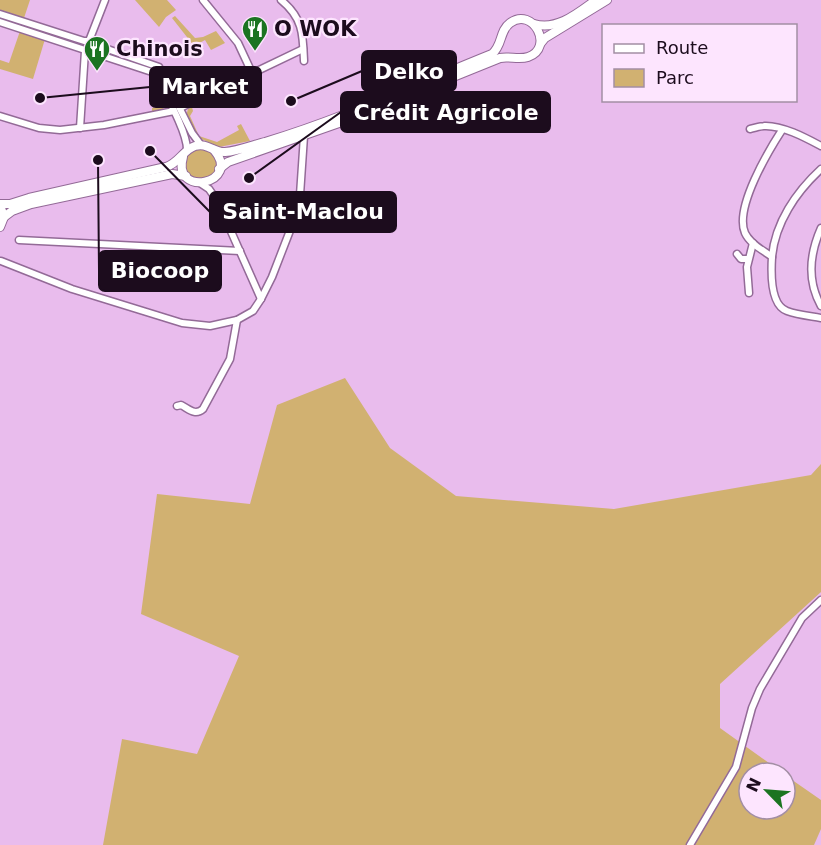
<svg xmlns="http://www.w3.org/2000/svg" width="821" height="845" font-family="'DejaVu Sans',sans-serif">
	<rect width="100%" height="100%" fill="#e9bced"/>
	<g fill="#d1b171">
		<polygon points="0,0 30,0 24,18 0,10"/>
		<polygon points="135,0 167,0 176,10 166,17 159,27"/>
		<polygon points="175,16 195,38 203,37 216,31 225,43 211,50 205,40 194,46 172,18"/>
		<polygon points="20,31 45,39 33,79 0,69 0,60 9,63"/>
		<polygon points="151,74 155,77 166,104 162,111 129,118 127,116 152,112 152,108 158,107 154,78 149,78"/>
		<polygon points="192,107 193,111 190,116 199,136 217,142 239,130 237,126 241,124 250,141 219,147 197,137 186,116 188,109"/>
		<circle cx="201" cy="164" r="16"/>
		<polygon points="345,378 390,448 456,496 614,509 811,475 821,464 821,592 720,684 720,728 783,773 749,773 749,809 785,809 785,775 821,800 821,829 814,845 103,845 122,739 197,754 239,656 141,614 157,494 250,504 277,405"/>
	</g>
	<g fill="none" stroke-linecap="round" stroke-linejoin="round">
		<g stroke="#936a97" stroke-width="9">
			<g id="minor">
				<polyline points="203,0 238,43 252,73"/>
				<path d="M 281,0 C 303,18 303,34 304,61"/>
				<polyline points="0,14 84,41 89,41"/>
				<path d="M 0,22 L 152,72 L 155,74 C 164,92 188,132 187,151"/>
				<polyline points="89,41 93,44 159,67 192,133 201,145"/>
				<polyline points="89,41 105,0"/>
				<polyline points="180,108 303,49"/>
				<polyline points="0,116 39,128 60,130 104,125 174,111"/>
				<polyline points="80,128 85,51"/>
				<path d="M 750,129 C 755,128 760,126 764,126 C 782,125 806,138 821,146"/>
				<path d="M 782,130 C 769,150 734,208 745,233 C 750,244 763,250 772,257 C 771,273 770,305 787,311 C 798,315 810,316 821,318"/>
				<polyline points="200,183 209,189 218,202 261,299"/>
				<path d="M 821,228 C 810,253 807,281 821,306"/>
				<polyline points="19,240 240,251"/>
				<polyline points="737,254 741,259 748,259"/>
				<path d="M 772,257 C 775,223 796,192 821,169"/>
				<polyline points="1,261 72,289 182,323 210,326 237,320 253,311 261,299 272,277 291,228 300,195 304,136"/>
				<polyline points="749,293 747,267 753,243"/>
				<path d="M 177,406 L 181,405 C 189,409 195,416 203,409 L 230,359 L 237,320"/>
				<polyline points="690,845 736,767 752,708 760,689 802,618 821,600"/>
			</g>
		</g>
		<g stroke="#936a97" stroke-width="10">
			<g id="major">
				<path d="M 534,24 C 557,31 578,13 596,0"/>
				<polyline points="541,43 545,38 607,0"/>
				<path d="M 183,157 C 171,198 243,184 214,150"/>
				<path d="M 0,204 L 10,204 L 29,198 L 166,167 C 179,163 183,150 195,146 C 207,142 214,153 225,152 C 238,151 253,145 265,142 C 342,119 417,84 492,54 C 503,45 499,31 510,23 C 533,6 555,48 528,57 C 519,60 509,56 500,58 L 339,123 L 228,162 L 219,169"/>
				<polyline points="0,205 4,217 0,227"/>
				<polyline points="4,217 12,211 31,204 172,174 186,176"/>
			</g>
		</g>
		<use href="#minor" stroke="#fff" stroke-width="6"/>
		<use href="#major" stroke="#fff" stroke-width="8"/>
	</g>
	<defs>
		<g id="restaurant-pin" transform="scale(1.35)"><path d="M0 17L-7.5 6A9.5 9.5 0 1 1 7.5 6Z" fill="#1b7421" stroke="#fde5fe"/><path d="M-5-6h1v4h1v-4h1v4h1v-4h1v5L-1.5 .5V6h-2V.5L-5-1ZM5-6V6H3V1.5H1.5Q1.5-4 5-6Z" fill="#fff"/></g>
	</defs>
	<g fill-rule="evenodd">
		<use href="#restaurant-pin" x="255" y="29"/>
		<use href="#restaurant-pin" x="97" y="49"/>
	</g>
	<g text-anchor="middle" stroke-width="4.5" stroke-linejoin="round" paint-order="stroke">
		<g font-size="21" font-weight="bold" fill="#1c0c1d" stroke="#fde5fe" text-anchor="start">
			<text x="274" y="36">O WOK</text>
			<text x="116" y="56">Chinois</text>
		</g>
	</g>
	<path fill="none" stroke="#1c0c1d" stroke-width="2" d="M291 101L362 71M40 98L150 87M249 178L341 112M150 151L210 212M98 160L99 271"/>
	<g fill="#1c0c1d" stroke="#fde5fe" stroke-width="2">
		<circle cx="291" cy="101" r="6"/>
		<circle cx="40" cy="98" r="6"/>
		<circle cx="249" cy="178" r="6"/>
		<circle cx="150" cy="151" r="6"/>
		<circle cx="98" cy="160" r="6"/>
	</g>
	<g fill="#1c0c1d" stroke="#1c0c1d" stroke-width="2">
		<rect x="362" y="51" width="94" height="40" rx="6"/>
		<rect x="150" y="67" width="111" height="40" rx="6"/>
		<rect x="341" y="92" width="209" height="40" rx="6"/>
		<rect x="210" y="192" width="186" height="40" rx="6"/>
		<rect x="99" y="251" width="122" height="40" rx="6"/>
	</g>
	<g font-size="22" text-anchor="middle" font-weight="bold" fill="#fff">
		<text x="409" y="79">Delko</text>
		<text x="205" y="94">Market</text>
		<text x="446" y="120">Crédit Agricole</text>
		<text x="303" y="219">Saint-Maclou</text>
		<text x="160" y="278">Biocoop</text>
	</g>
	<rect x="602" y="24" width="195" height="78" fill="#fde5fe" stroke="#a38ea4" stroke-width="1.5"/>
	<rect x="614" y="44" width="30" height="9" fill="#ffffff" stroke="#a38ea4" stroke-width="1.5"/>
	<text x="656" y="54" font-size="18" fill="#1c0c1d">Route</text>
	<rect x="614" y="69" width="30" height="18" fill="#d1b171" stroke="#a38ea4" stroke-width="1.5"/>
	<text x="656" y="84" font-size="18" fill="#1c0c1d">Parc</text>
	<g transform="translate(767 791) rotate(295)"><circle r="28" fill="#fde5fe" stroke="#a38ea4" stroke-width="1.5"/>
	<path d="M0-4.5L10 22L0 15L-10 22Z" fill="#1b7421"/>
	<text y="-9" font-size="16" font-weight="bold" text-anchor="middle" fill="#1c0c1d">N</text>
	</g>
</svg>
